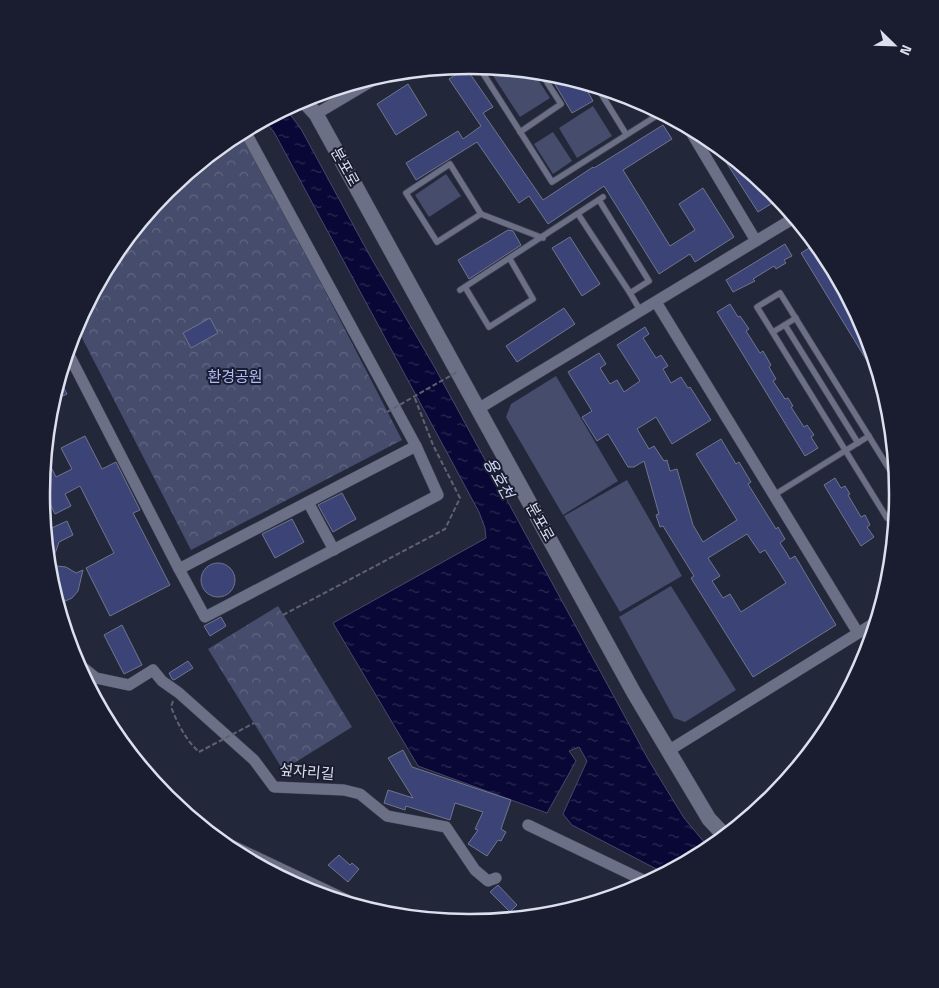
<svg xmlns="http://www.w3.org/2000/svg" width="939" height="988" font-family="'Titillium Web','Noto Sans KR',sans-serif">
	<defs>
		<pattern id="park-crowns" width="20" height="18" patternUnits="userSpaceOnUse" patternTransform="scale(1.25)"><rect width="20" height="18" fill="#464d6c"/><path d="M2 6a3 3 0 1 1 6 0M12 15a3 3 0 1 1 6 0" fill="none" stroke="#606681"/></pattern>
		<pattern id="water-ripples" width="26" height="14" patternUnits="userSpaceOnUse" patternTransform="scale(1.25)"><rect width="26" height="14" fill="#090735"/><path d="M2 4q2-2 4 0t4 0M15 11q2-2 4 0t4 0" fill="none" stroke="#2c2b52"/></pattern>
	</defs>
	<rect width="100%" height="100%" fill="#23273a"/>
	<g fill="#464d6c">
		<polygon points="488,68 533,72 550,98 520,117"/>
		<polygon points="593,106 612,136 577,158 559,128"/>
		<polygon points="553,132 572,161 553,174 534,144"/>
		<polygon points="446,174 461,196 429,217 415,195"/>
		<polygon points="556,376 618,481 563,515 506,417 511,404"/>
		<polygon points="627,480 682,576 620,612 564,516"/>
		<polygon points="671,586 736,690 685,722 674,718 619,617"/>
	</g>
	<g fill="url(#park-crowns)">
		<polygon points="243,132 402,440 191,550 76,326 114,256 167,191 232,138"/>
		<polygon points="278,606 352,727 283,770 208,649"/>
	</g>
	<polygon fill="url(#water-ripples)" stroke="#48486c" points="286,109 301,129 370,256 435,368 648,759 684,818 709,848 664,873 572,825 563,814 587,761 579,747 569,751 576,761 547,813 418,766 333,623 486,538 485,528 479,512 274,132 264,121"/>
	<g fill="#3c4477" stroke="#6f758c" fill-rule="evenodd">
		<polygon points="466,68 493,107 483,113 543,200 593,167 594,168 663,125 672,139 623,170 670,246 695,230 679,204 703,188 734,237 695,262 690,254 659,274 604,186 548,224 529,196 519,203 477,142 416,180 406,163 458,131 463,139 481,126 449,79"/>
		<polygon points="549,74 583,83 593,101 572,113"/>
		<polygon points="408,84 427,115 396,135 377,104"/>
		<polygon points="718,147 773,191 779,199 758,212 717,148"/>
		<polygon points="508,230 513,231 521,245 469,279 458,260"/>
		<polygon points="570,237 600,284 582,296 552,248"/>
		<polygon points="785,244 792,256 784,260 786,263 776,269 774,266 753,279 755,281 733,292 726,280"/>
		<polygon points="816,244 826,256 832,268 831,269 865,330 878,373 875,374 801,253"/>
		<polygon points="730,304 738,317 740,316 749,329 746,331 760,353 763,351 771,365 769,367 776,379 773,381 785,399 788,398 793,406 791,407 804,427 807,425 814,435 811,437 818,448 805,456 717,312"/>
		<polygon points="564,308 575,324 517,362 506,346"/>
		<polygon points="210,318 218,333 191,348 183,333"/>
		<path d="M 645,327 L 649,334 L 643,338 L 656,358 L 661,355 L 668,366 L 663,369 L 671,383 L 681,377 L 688,388 L 690,387 L 711,420 L 672,444 L 656,417 L 637,429 L 649,449 L 654,446 L 664,461 L 667,460 L 670,471 L 677,469 L 693,525 L 703,542 L 737,520 L 696,454 L 721,439 L 736,464 L 739,462 L 751,482 L 748,484 L 776,529 L 778,527 L 785,539 L 780,543 L 786,552 L 790,559 L 795,556 L 836,625 L 753,677 L 691,578 L 694,576 L 663,526 L 660,527 L 656,515 L 659,514 L 644,461 L 634,467 L 628,467 L 608,434 L 597,441 L 582,417 L 592,411 L 568,372 L 599,353 L 606,364 L 600,368 L 610,384 L 617,380 L 624,392 L 640,381 L 617,345 ZM 747,534 L 760,553 L 765,550 L 786,583 L 741,612 L 730,594 L 723,598 L 712,581 L 720,576 L 708,558 Z"/>
		<polygon points="59,379 67,394 52,401 54,394"/>
		<polygon points="85,436 102,469 116,462 140,510 133,513 170,585 110,616 86,568 114,553 80,486 65,494 71,506 55,514 42,487 45,455 56,477 72,469 61,448"/>
		<polygon points="835,478 841,488 845,486 850,494 848,495 861,517 865,515 870,525 867,527 874,537 861,546 824,485"/>
		<polygon points="342,493 356,519 333,532 318,505"/>
		<polygon points="292,519 304,542 275,558 262,534"/>
		<polygon points="67,521 73,535 59,542 56,551 48,565 45,531"/>
		<circle cx="218" cy="580" r="17"/>
		<polygon points="48,565 66,567 76,573 83,570 78,591 72,598 63,602 57,601 49,577"/>
		<polygon points="221,617 226,626 210,636 204,626"/>
		<polygon points="122,625 142,665 124,674 104,635"/>
		<polygon points="188,661 193,668 174,680 172,679 169,673"/>
		<polygon points="403,750 412,767 511,800 501,829 506,832 501,841 498,840 487,856 468,844 478,830 475,829 483,812 455,803 450,820 406,806 405,810 384,803 388,790 413,798 388,758"/>
		<polygon points="339,855 350,865 352,863 359,869 348,882 328,865"/>
		<polygon points="498,885 517,905 510,912 490,892"/>
	</g>
	<g fill="none" stroke-linecap="round" stroke-linejoin="round">
		<g stroke="#3f4252" stroke-width="7">
			<g id="lane">
				<polyline points="479,67 552,182 661,113"/>
				<polyline points="597,87 626,134"/>
				<polyline points="520,132 561,104 541,73"/>
				<polygon points="450,164 481,214 437,242 406,193"/>
				<polyline points="481,214 543,238"/>
				<polyline points="578,214 630,293 649,281 599,200"/>
				<polyline points="465,287 489,327 533,299 510,259"/>
				<polyline points="460,290 603,197"/>
				<polyline points="630,293 641,312"/>
				<polyline points="785,325 858,443"/>
				<polyline points="773,332 796,318"/>
				<polyline points="774,495 869,436"/>
				<polyline points="896,512 887,518 757,307 780,293 896,480"/>
			</g>
		</g>
		<g stroke="#3f4252" stroke-width="12">
			<g id="street">
				<polyline points="316,114 380,76"/>
				<polyline points="688,127 756,241"/>
				<polyline points="656,302 858,633"/>
				<polyline points="67,351 179,569 416,446 245,131"/>
				<polyline points="478,409 794,218"/>
				<polyline points="308,502 334,550"/>
				<polyline points="179,569 205,617 438,495 416,446"/>
				<polyline points="76,662 96,678 129,685 153,670 162,681 179,693 254,760 274,787 344,790 360,794 387,816 446,827 475,870 488,881 496,878"/>
				<polyline points="668,751 876,622"/>
				<polyline points="528,825 647,882"/>
				<polyline points="216,838 351,902 407,916"/>
			</g>
		</g>
		<g stroke="#3f4252" stroke-width="16">
			<polyline id="secondary" points="303,100 316,114 634,693 709,819 725,836"/>
		</g>
		<g stroke="#5e6273" stroke-width="2" stroke-dasharray="5 2.5" stroke-linecap="butt">
			<polyline points="283,615 445,529 460,498 433,445 414,396"/>
			<path d="M 173,701 L 171,707 C 178,724 185,739 199,752"/>
		</g>
		<use href="#lane" stroke="#6b7087" stroke-width="5.5"/>
		<use href="#street" stroke="#6b7087" stroke-width="11"/>
		<use href="#secondary" stroke="#6b7087" stroke-width="15"/>
		<g stroke="#5e6273" stroke-width="2" stroke-dasharray="5 2.5" stroke-linecap="butt">
			<polyline points="387,412 457,372"/>
			<polyline points="199,752 254,723"/>
		</g>
	</g>
	<g text-anchor="middle" stroke-width="4" stroke-linejoin="round" paint-order="stroke">
		<g font-size="15" fill="#dcdfec" stroke="#1a1d30">
			<text transform="translate(345 167) rotate(61)" y="5">분포로</text>
			<text transform="translate(540 522) rotate(61)" y="5">분포로</text>
			<text transform="translate(307 772) rotate(5)" y="5">섶자리길</text>
		</g>
		<g font-size="15" fill="#aebcfc" stroke="#1a1d30">
			<text x="235" y="382">환경공원</text>
		</g>
		<g font-size="16" font-style="italic" fill="#ced6f7" stroke="#1a1d30">
			<text transform="translate(499 478) rotate(61)" y="6">용호천</text>
		</g>
	</g>
	<path d="M0 0H939V988H0ZM469 74H470A419 419 0 0 1 889 493V495A419 419 0 0 1 470 914H469A419 419 0 0 1 50 495V493A419 419 0 0 1 469 74Z" fill="#1a1d30" fill-rule="evenodd"/>
	<path fill="none" stroke="#dcdfec" stroke-width="2.5" d="M469 74H470A419 419 0 0 1 889 493V495A419 419 0 0 1 470 914H469A419 419 0 0 1 50 495V493A419 419 0 0 1 469 74Z"/>
	<g transform="translate(894 45) rotate(113)" stroke="#1a1d30" stroke-width="4" paint-order="stroke">
	<path d="M0-4L9 19L0 12L-9 19Z" fill="#dcdfec"/>
	<text y="-8" font-size="14" font-weight="bold" text-anchor="middle" fill="#dcdfec">N</text>
	</g>
</svg>
